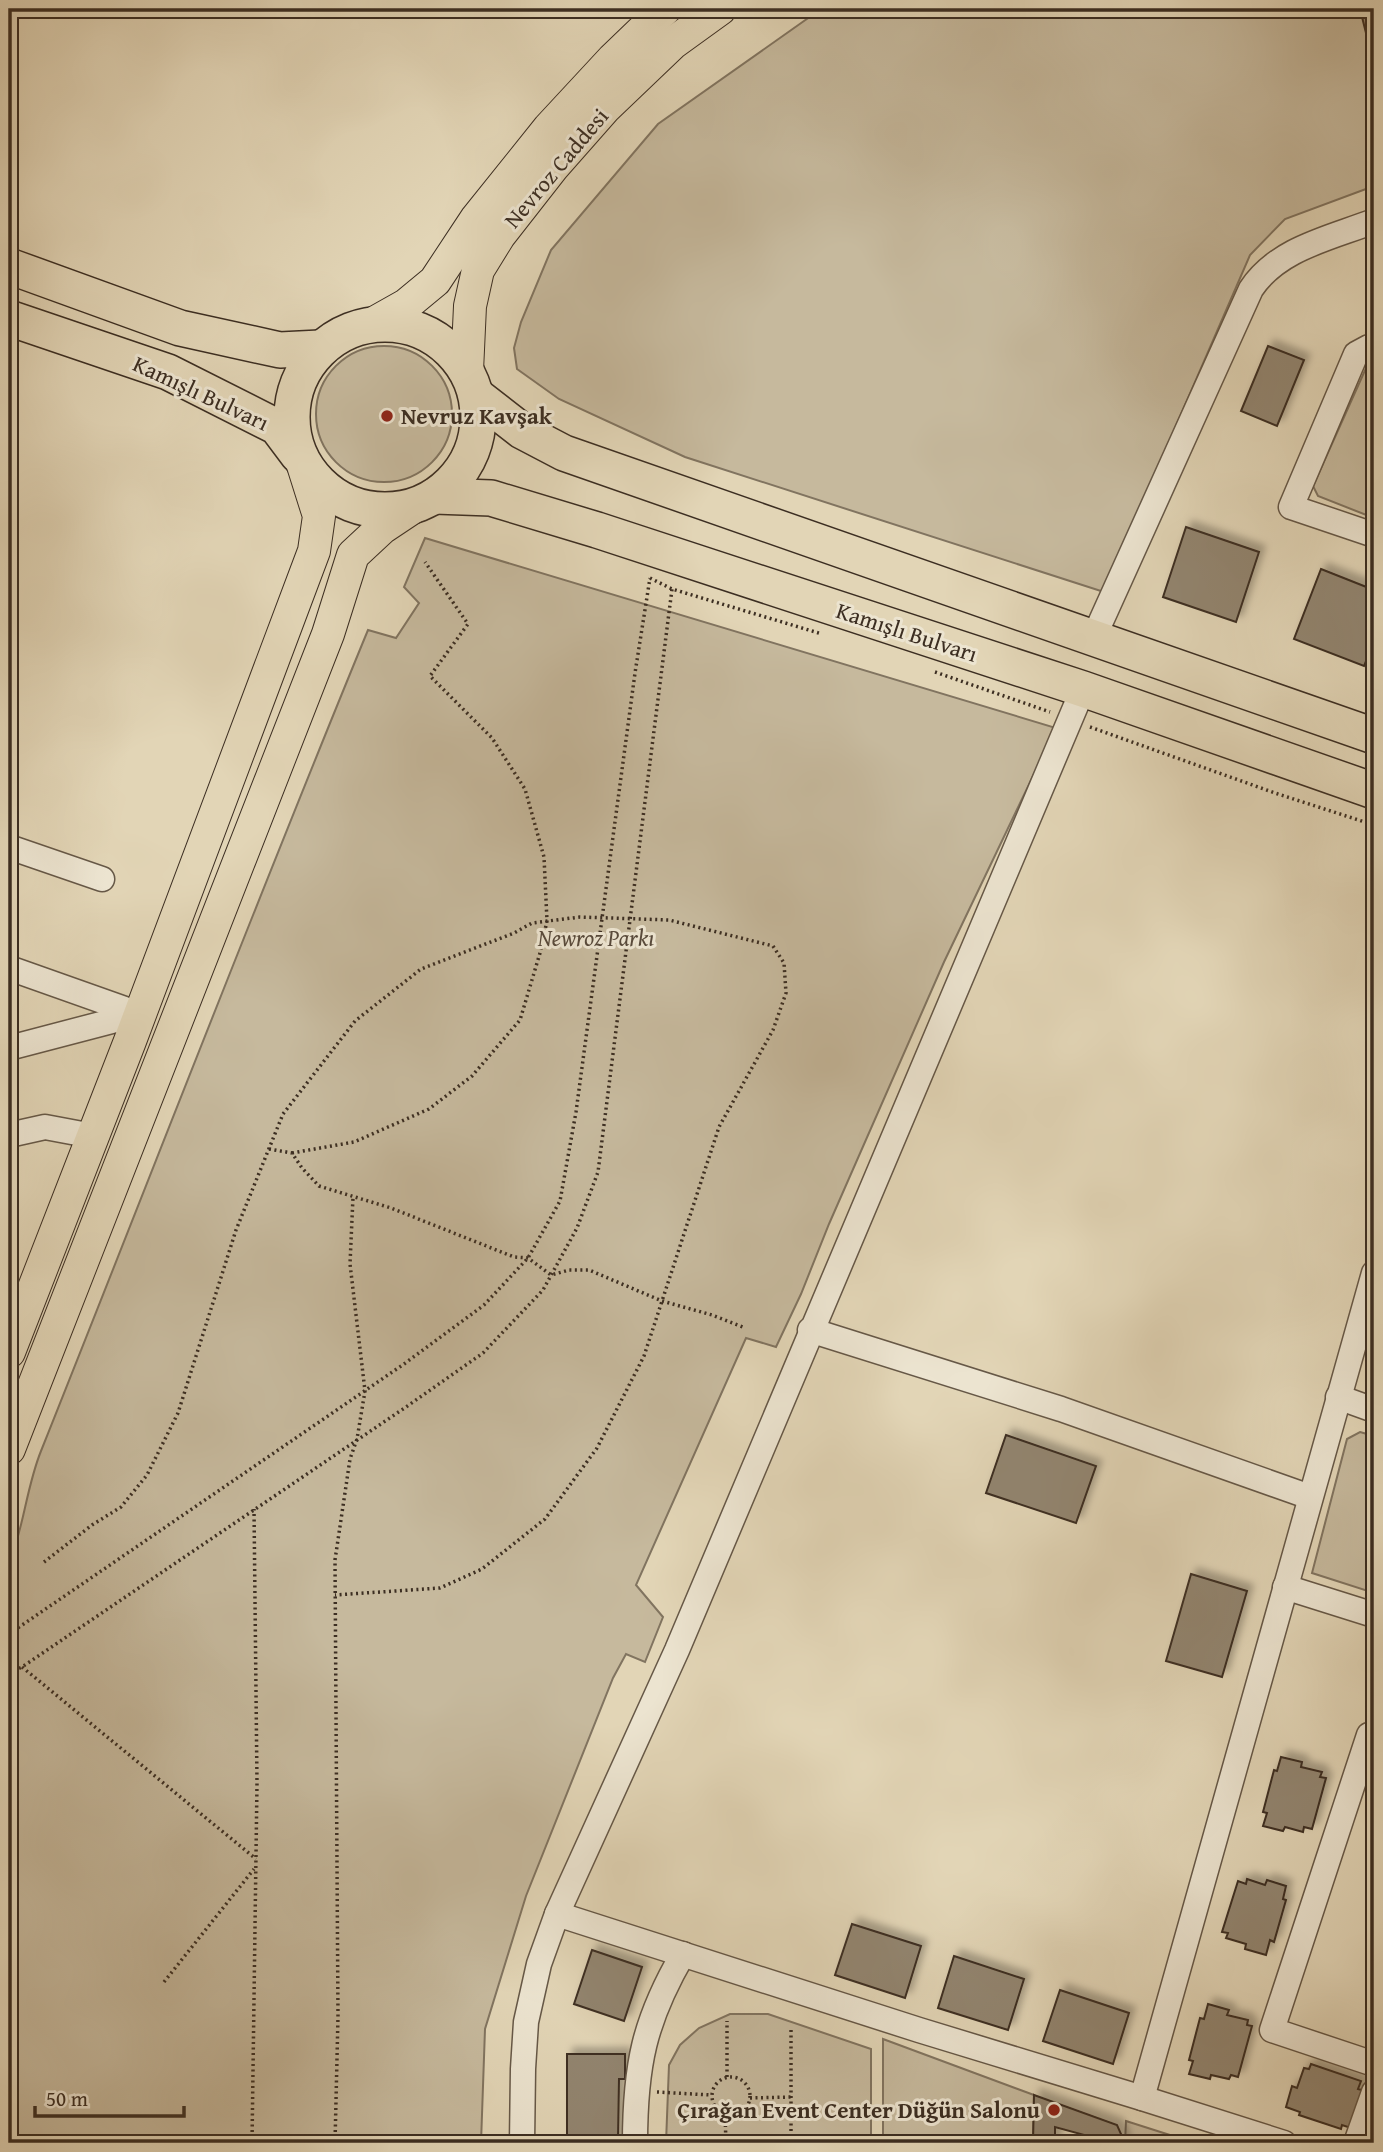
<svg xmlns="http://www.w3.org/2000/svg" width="1383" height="2152" font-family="'Gentium Book Plus',serif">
	<defs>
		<filter id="shadow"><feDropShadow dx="6" dy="-6" stdDeviation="3.5" flood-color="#0004"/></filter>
	</defs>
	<rect width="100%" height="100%" fill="#e2d5b6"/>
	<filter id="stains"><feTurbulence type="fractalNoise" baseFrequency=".00286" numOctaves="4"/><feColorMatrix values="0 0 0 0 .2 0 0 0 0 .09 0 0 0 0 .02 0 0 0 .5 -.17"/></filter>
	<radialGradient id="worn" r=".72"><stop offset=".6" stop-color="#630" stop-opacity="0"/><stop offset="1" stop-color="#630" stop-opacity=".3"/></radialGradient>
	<g fill="#c6b99d" stroke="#817460" stroke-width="2">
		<polygon points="821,9 1374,9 1374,186 1285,219 1250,255 1104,592 685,457 559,399 517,369 514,348 521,322 551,250 658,124"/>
		<circle cx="384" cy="414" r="68"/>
		<polygon points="1374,366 1374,518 1318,496 1313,486 1366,368"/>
		<path d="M 425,538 L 1056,728 L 944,962 L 829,1224 L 801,1294 L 776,1347 L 746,1338 L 636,1585 L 663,1617 L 645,1662 L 626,1654 L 613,1678 L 526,1896 L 485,2029 L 481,2143 L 9,2143 L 9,1563 C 24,1528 26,1488 41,1451 C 150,1178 256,902 368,630 L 396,638 L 419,603 L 404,587 Z"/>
		<polygon points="1360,1432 1374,1436 1374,1593 1312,1573 1347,1439"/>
		<polygon points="730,2014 768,2014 871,2049 871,2143 666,2143 669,2065 680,2045 699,2028"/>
		<polygon points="883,2039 1034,2095 1033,2143 883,2143"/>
		<polygon points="1126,2121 1195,2143 1125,2143"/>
	</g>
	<g fill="#92856f" stroke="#3c2e22" stroke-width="2" filter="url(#shadow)">
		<polygon points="1360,9 1374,9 1374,36 1367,37"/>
		<polygon points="1268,346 1304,360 1277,426 1241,411"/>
		<polygon points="1186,527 1259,552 1236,622 1163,597"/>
		<polygon points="1321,569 1374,590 1374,641 1364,666 1294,639"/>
		<polygon points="1006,1435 1096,1466 1076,1523 986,1493"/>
		<polygon points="1191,1574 1247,1591 1222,1677 1166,1661"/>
		<polygon points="1281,1757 1302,1762 1301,1767 1322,1772 1320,1777 1326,1778 1312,1829 1304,1827 1303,1832 1285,1827 1283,1831 1263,1826 1267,1813 1263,1812 1274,1770 1277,1771"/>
		<polygon points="1247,1879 1265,1885 1267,1880 1286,1886 1283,1899 1286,1900 1274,1942 1270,1940 1266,1955 1245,1949 1246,1944 1226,1938 1228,1933 1222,1932 1238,1881 1246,1884"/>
		<polygon points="852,1924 921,1946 905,1998 835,1975"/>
		<polygon points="592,1950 642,1967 624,2021 574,2004"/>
		<polygon points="954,1956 1024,1979 1008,2030 938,2008"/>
		<polygon points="1060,1990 1129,2013 1113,2064 1043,2041"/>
		<polygon points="1208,2004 1229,2010 1227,2015 1248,2020 1247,2025 1252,2026 1238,2077 1231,2075 1229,2079 1211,2075 1210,2079 1189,2074 1193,2061 1189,2060 1200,2018 1204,2019"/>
		<polygon points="567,2054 625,2054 625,2079 619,2079 618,2140 624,2140 624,2143 567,2143"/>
		<polygon points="1311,2064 1361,2081 1358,2089 1362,2090 1354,2129 1342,2125 1341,2129 1299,2115 1300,2112 1286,2107 1292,2086 1297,2088 1304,2068 1309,2069"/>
		<polygon points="1034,2095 1117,2125 1125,2143 1105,2143 1103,2140 1055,2127 1055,2143 1033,2143"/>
	</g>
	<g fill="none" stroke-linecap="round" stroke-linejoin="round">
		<g stroke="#665847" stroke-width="27">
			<g id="minor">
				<polyline points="1374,347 1369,347 1356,354 1291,507 1374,535"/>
				<path d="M 1093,639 L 1251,289 C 1278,248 1331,238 1374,221"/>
				<polyline points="9,847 102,879"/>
				<polyline points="9,968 139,1014"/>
				<polyline points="9,1048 139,1014"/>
				<polyline points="9,1135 45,1127 93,1136"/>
				<polyline points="810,1330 1061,1409 1310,1497"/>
				<polyline points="1338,1397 1374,1410"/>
				<polyline points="1285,1587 1374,1615"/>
				<polyline points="1374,1737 1369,1735 1272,2030 1374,2064"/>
				<polyline points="557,1914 919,2030 1142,2098 1284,2143"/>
				<polyline points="1142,2098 1374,1273"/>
				<polyline points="522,2143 523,2069 526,2022 539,1964 557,1914 677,1650 1083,689"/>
				<path d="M 635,2143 C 635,2066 644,2021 683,1954"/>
				<polyline points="1356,2143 1374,2092"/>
			</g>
		</g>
		<g stroke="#3c2e22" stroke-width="34">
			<g id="major">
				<polyline points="374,323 406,305 435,281 476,219 549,128 613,59 665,9"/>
				<polyline points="467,371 470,306 478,270 499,236 553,167 605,108 673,43 720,9"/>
				<polyline points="9,1352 130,1041 314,551 319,516 301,459"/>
				<polyline points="9,1449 328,634 353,555 382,528 415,506"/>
			</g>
		</g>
		<g stroke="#3c2e22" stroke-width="38">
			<g id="highway">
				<polyline points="9,266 180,328 280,350 320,348"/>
				<polyline points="9,318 168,372 277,427 298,455"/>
				<circle cx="385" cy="417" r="93"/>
				<polyline points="477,396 522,431 564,453 1374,736"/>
				<polyline points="435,496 491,498 597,530 1083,689 1374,791"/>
			</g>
		</g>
		<g stroke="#3c2e22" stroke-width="3.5" stroke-dasharray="2 3.5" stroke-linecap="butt">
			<polyline points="650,578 672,589 822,634"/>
			<polyline points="935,672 1050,712"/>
			<polyline points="1090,727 1275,793 1374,825"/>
			<polyline points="269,1149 292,1153 302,1168 319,1186 391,1208 514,1257 528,1258 551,1275 569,1270 589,1270 662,1301 712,1315 743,1327"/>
			<polyline points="292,1153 354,1142 429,1109 472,1076 520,1020 540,953 547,921 544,857 525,789 492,738 430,676 468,624 425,562"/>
			<polyline points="44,1562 92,1525 121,1507 147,1475 178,1413 236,1230 283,1114 355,1021 421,969 514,933 532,923 580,917 669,920 773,946 784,963 786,993 773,1030 719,1127 644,1356 597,1448 545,1519 482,1569 440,1588 335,1595"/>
			<polyline points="9,1634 404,1364 484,1305 528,1258 560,1201 576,1112 635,673 650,578"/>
			<polyline points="22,1667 256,1859"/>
			<polyline points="9,1673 22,1667 406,1407 483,1353 543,1290 577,1228 598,1172 672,589"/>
			<polyline points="164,1982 254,1869"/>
			<polyline points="791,2030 791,2143"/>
			<circle cx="731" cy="2096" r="19"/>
			<polyline points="727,2077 727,2021"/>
			<polyline points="657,2092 711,2095"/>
			<polyline points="750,2098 791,2097"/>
			<polyline points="725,2114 726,2143"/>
			<polyline points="252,2143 257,1783 254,1509"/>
			<polyline points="335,2143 338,2016 335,1560 350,1459 357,1439 365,1391 350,1264 353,1197"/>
		</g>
		<use href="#minor" stroke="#ece4d0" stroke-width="24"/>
		<use href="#major" stroke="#e2d5b6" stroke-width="32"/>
		<use href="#highway" stroke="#e2d5b6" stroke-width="35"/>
	</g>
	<g fill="#8f2418" stroke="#ece4d0" stroke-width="2.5">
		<circle cx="387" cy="416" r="7"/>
		<circle cx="1054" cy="2110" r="7"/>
	</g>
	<g text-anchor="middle" stroke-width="6" stroke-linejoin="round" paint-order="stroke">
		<g font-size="23" fill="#3c2e22" stroke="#ece4d0">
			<text transform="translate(556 168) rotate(-50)" y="8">Nevroz Caddesi</text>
			<text transform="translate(201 393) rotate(25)" y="8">Kamışlı Bulvarı</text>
			<text transform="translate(907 632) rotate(18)" y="8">Kamışlı Bulvarı</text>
		</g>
		<g font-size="23" font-weight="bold" fill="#3c2e22" stroke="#ece4d0" text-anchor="start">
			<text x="401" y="424">Nevruz Kavşak</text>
			<text x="1040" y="2118" text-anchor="end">Çırağan Event Center Düğün Salonu</text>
		</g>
		<g font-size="23" font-style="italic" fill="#584a3b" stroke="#ece4d0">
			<text x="596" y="946">Newroz Parkı</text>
		</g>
	</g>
	<rect width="1383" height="2152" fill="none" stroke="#e2d5b6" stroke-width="35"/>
	<rect x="10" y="10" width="1362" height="2131" fill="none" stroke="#3c2e22" stroke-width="3.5"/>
	<rect x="18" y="18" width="1348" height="2117" fill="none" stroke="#3c2e22" stroke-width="2"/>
	<path d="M35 2106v10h149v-10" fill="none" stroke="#3c2e22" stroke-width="3.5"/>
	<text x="46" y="2106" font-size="21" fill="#3c2e22" stroke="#ece4d0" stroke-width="5" paint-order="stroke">50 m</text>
	<rect width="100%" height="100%" filter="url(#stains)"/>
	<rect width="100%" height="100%" fill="url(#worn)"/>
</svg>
